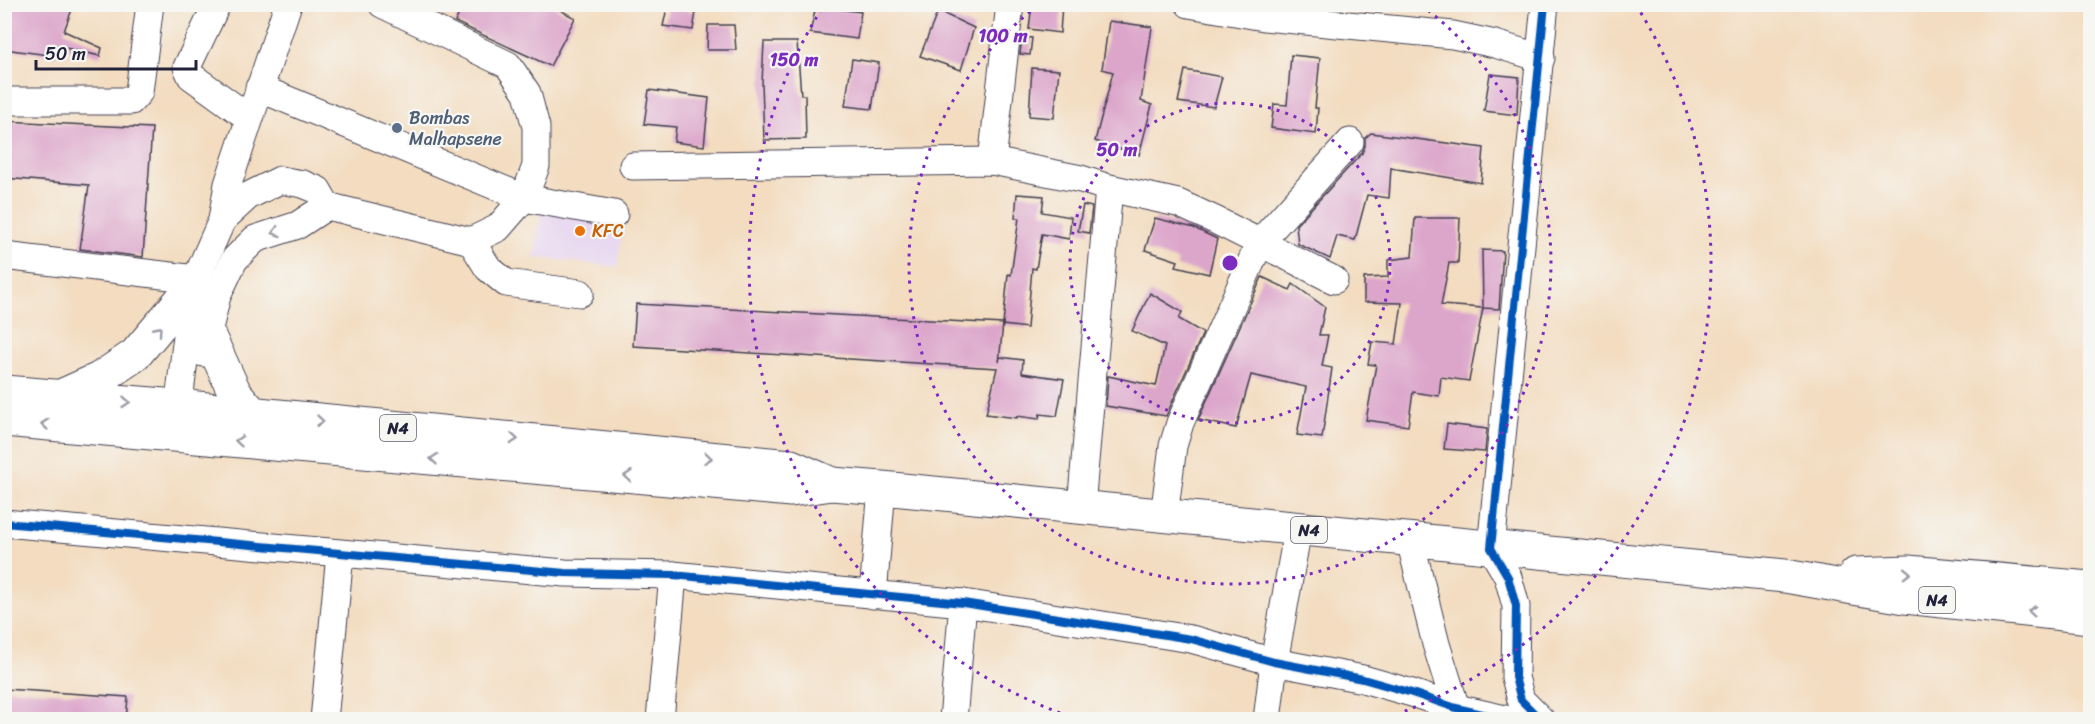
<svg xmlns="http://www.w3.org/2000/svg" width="2095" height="724" font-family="Sriracha,sans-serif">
	<rect width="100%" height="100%" fill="#f6f6f2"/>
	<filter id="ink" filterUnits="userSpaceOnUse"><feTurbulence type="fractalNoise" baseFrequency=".0167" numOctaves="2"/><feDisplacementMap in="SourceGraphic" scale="12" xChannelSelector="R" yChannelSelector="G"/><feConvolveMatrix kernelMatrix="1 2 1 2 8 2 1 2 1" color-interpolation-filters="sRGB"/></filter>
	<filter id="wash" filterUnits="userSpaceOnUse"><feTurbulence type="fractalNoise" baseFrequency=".008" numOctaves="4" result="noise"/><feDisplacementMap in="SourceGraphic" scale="24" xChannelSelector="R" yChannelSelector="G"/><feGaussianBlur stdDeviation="1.35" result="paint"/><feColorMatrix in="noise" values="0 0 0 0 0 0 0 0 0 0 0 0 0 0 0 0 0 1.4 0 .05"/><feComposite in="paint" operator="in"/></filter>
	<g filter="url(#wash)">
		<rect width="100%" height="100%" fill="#f3dcbf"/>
		<polygon fill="#e6d2f0" points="544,193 625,205 618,267 534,257"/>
		<g id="blocks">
			<g fill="#dca5ca">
				<polygon points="4,4 74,4 64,31 102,48 100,56 57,46 56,56 4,49"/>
				<polygon points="464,4 549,4 575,18 550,66 455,22"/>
				<polygon points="1032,4 1062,4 1060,33 1029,29"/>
				<polygon points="816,6 861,12 857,39 810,33"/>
				<polygon points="667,8 696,12 693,30 663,26"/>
				<polygon points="938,11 974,28 961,70 920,56"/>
				<polygon points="1109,21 1152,27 1141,101 1152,105 1139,155 1095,141 1113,72 1102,69"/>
				<polygon points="708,25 734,25 736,50 707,50"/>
				<polygon points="1022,37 1032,38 1030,55 1020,54"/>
				<polygon points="764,42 797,42 801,95 805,95 806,139 764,140 762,83"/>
				<polygon points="1291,55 1320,58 1315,108 1318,108 1316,134 1271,128 1274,104 1287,105"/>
				<polygon points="852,59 879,63 872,109 845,106"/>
				<polygon points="1032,68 1059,70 1054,118 1029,116"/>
				<polygon points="1185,70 1222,77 1214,107 1178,102"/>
				<polygon points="1490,74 1519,77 1517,115 1484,111"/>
				<polygon points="649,90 709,98 704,146 674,142 676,127 644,124"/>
				<polygon points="4,121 152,128 143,257 80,249 89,185 4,178"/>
				<polygon points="1371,133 1484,148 1481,183 1391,168 1389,198 1367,195 1355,240 1337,236 1330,259 1298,244 1296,225 1362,153 1365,146 1365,138"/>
				<polygon points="1017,194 1044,196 1042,212 1071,217 1069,239 1042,234 1036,269 1032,268 1027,328 1003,325 1008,274 1011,275 1019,218 1015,218"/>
				<polygon points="1083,205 1092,207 1089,233 1078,231"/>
				<polygon points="1155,218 1194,228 1217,239 1209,274 1176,266 1178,261 1145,250"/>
				<polygon points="1415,218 1460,218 1458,263 1449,263 1441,305 1483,308 1469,381 1441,377 1439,396 1413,392 1408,426 1366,420 1376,365 1368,364 1372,342 1396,344 1402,303 1364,302 1364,278 1388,277 1388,260 1412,257"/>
				<polygon points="1482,250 1503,251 1499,309 1483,308"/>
				<polygon points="1262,277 1290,290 1293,284 1325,307 1319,335 1328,335 1322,366 1332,368 1322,438 1297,435 1306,387 1251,375 1236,428 1198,420"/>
				<polygon points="1150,293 1182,312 1179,319 1203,333 1166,416 1106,406 1108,376 1156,386 1165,346 1132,331"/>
				<polygon points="636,304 1003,324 999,362 1000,357 1023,360 1022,373 1064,379 1057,416 1040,414 1039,419 1017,416 1017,418 986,414 997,368 633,346"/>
				<polygon points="1447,424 1487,429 1485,452 1444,449"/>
				<polygon points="4,689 128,697 126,720 4,720"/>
			</g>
		</g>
	</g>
	<g filter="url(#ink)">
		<use href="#blocks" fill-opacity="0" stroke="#413e4f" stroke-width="1.5"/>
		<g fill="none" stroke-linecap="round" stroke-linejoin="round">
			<g stroke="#413e4f" stroke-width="29">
				<g id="minor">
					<polyline points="217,4 187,67 191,76 249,118"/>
					<polyline points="1189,4 1264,17 1453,35 1495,44 1541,58"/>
					<polyline points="259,88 524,198 614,214"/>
					<polyline points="4,101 131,101 139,92 150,4"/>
					<polyline points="992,161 1010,4"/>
					<polyline points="633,166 992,161 1081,179 1109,188 1178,203 1217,221 1334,280"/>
					<polyline points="222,220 228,184 288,4"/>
					<polyline points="471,241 488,268 506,283 580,293"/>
					<polyline points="4,256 196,279"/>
					<polyline points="203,353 217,296 234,260 255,239 298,225 327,206"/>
					<polyline points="176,426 193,286 222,220 248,196 280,180 303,184 318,190 327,206 471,241 498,228 524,198 536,166 536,127 527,93 508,65 382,4"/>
					<polyline points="1081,507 1109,188"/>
					<polyline points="1164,516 1173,446 1180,423 1260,242 1350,142"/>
					<polyline points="4,523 565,573 673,575 963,603 1191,639 1274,662 1363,679 1412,693 1456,708 1509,720"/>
					<polyline points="1410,540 1436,644 1456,708"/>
					<polyline points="873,595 882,488"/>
					<polyline points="324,720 340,554"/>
					<polyline points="660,720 673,575"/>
					<polyline points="953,720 963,603"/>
					<polyline points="1267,720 1274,662 1298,529"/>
					<polyline points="1541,720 1521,700 1515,677 1516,606 1508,577 1491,548 1545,4"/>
				</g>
			</g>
			<g stroke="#413e4f" stroke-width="35">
				<g id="highway">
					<polyline points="207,332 235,393 254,415"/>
					<polyline points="4,392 177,406 791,466 832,484"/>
					<polyline points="61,396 99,379 135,355 193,286"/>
					<polyline points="4,420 791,490 832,484 882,488 1785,576 1905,597 2090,617"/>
					<polyline points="1856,574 1908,572 2090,588"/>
				</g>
			</g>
			<use href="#minor" stroke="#fff" stroke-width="27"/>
			<use href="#highway" stroke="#fff" stroke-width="33"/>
			<g stroke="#f6f6f2" stroke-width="11">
				<g id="cycleway">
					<polyline points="4,523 565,573 673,575 963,603 1191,639 1274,662 1363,679 1412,693 1456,708 1509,720"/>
					<polyline points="1541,720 1521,700 1515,677 1516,606 1508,577 1491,548 1545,4"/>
				</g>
			</g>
			<use href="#cycleway" stroke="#0057b8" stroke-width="8"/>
		</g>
		<defs><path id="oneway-chevron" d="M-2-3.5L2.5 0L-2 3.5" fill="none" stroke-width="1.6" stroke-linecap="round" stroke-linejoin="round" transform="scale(1.5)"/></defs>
		<g stroke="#9c9ca7">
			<use href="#oneway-chevron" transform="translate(276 232) rotate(162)"/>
			<use href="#oneway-chevron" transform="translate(158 330) rotate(-49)"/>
			<use href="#oneway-chevron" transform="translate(126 402) rotate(4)"/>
			<use href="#oneway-chevron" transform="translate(320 421) rotate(5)"/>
			<use href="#oneway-chevron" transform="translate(45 424) rotate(-174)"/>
			<use href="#oneway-chevron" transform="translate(514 439) rotate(5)"/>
			<use href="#oneway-chevron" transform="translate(239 441) rotate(-175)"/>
			<use href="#oneway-chevron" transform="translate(708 458) rotate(6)"/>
			<use href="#oneway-chevron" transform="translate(434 459) rotate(-175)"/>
			<use href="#oneway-chevron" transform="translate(628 476) rotate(-175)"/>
			<use href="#oneway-chevron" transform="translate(1907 573) rotate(1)"/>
			<use href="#oneway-chevron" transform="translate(2032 611) rotate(-174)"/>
		</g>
	</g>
	<g fill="none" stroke="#7b2cbf" stroke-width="3" stroke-dasharray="3 6">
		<circle cx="1230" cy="263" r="160"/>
		<path d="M1421 5A321 321 0 1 1 1039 5"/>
		<path d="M1077 719A481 481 0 0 1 824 5M1636 5A481 481 0 0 1 1383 719"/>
	</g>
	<circle fill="#5c6f8a" stroke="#f6f6f2" stroke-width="2" cx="397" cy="128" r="6"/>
	<circle fill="#e8710a" stroke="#f6f6f2" stroke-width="2" cx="580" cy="231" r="6"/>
	<g text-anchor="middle" stroke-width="4.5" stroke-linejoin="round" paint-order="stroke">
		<g fill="#f6f6f2" stroke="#626272" stroke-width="1.5">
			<rect x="380" y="415" width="36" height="26" rx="4.5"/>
			<rect x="1291" y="517" width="36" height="26" rx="4.5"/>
			<rect x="1919" y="587" width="36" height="26" rx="4.5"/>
		</g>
		<g font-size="16" font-weight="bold" fill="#22223b">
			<text x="398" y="434">N4</text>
			<text x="1309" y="536">N4</text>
			<text x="1937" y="606">N4</text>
		</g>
		<g font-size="18" fill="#4e5e75" stroke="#f6f6f2" text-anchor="start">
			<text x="409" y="124">Bombas<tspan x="409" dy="21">Malhapsene</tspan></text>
		</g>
		<g font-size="18" fill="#c56008" stroke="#f6f6f2" text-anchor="start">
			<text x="592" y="237">KFC</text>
		</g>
	</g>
	<circle cx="1230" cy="263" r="9" fill="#7b2cbf" stroke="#f6f6f2" stroke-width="3"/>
	<g font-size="18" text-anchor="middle" font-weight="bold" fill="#7b2cbf" stroke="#f6f6f2" stroke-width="4.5" stroke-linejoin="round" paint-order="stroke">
		<text x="1003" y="42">100 m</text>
		<text x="794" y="66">150 m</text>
		<text x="1117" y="156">50 m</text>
	</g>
	<rect width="2095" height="724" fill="none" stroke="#f6f6f2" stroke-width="24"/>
	<path d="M36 60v9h160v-9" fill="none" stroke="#22223b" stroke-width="3"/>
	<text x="45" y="60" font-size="18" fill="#22223b" stroke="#f6f6f2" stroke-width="4.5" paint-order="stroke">50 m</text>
</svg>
